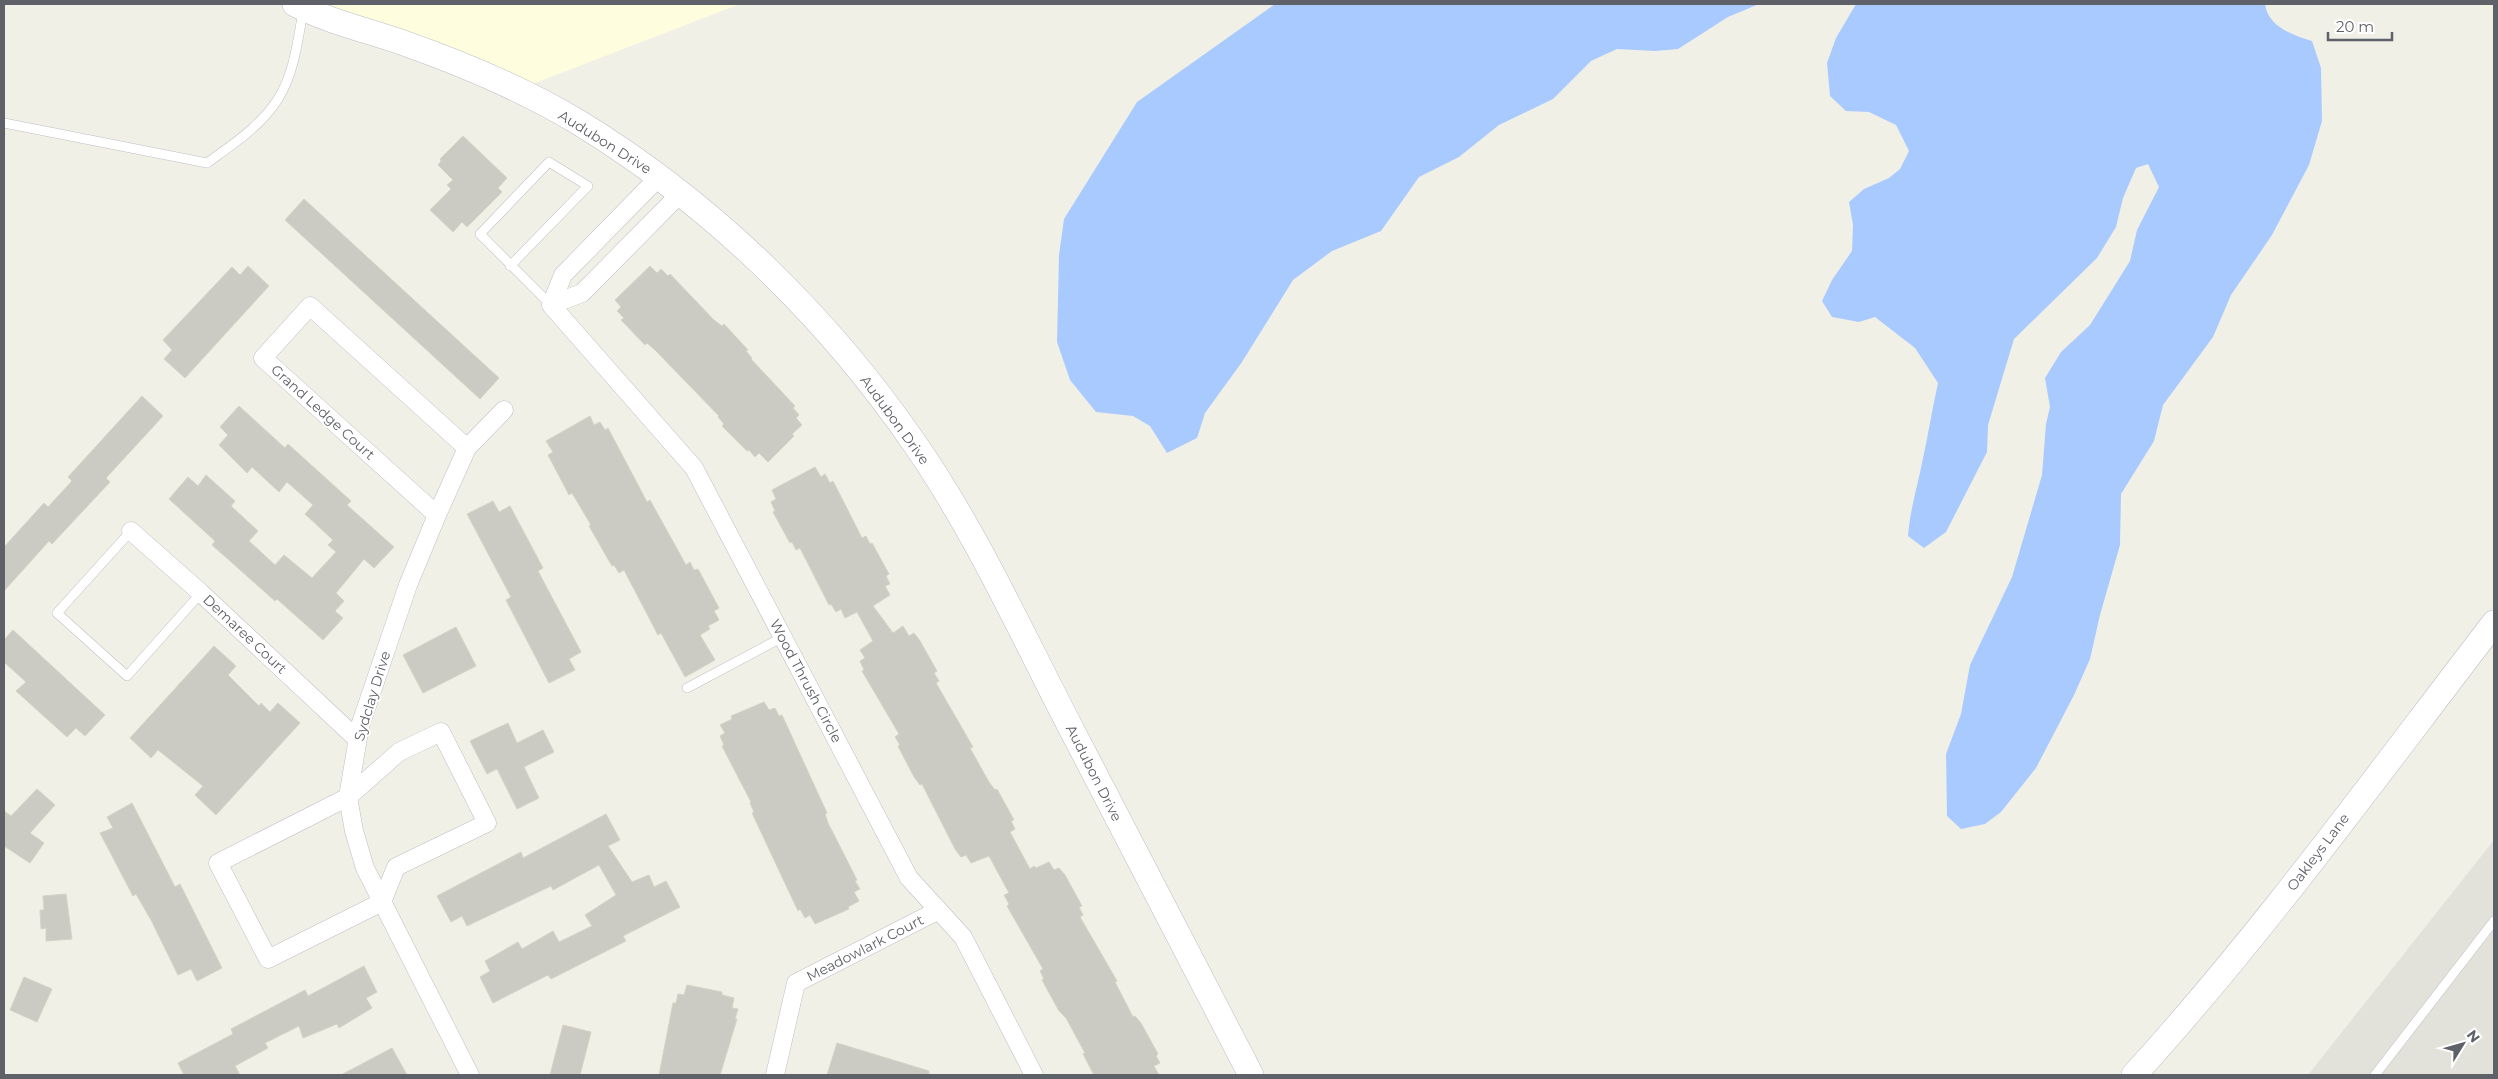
<svg xmlns="http://www.w3.org/2000/svg" width="2498" height="1079" viewBox="0 0 2498 1079" font-family="Montserrat,sans-serif">
	<style>
		.commercial { fill: #fefdde }
		.industrial { fill: #e2e2db }
		.water { fill: #a9caff }
		.building { fill: #cccbc3; stroke: #d6d3c5 }
		.lines { fill: none; stroke-linecap: round; stroke-linejoin: round }
		.lane-casing { stroke: #bebfc5; stroke-width: 10 }
		.street-casing { stroke: #bebfc5; stroke-width: 19 }
		.secondary-casing { stroke: #bcbec4; stroke-width: 26 }
		.lane { stroke: #fff; stroke-width: 9 }
		.street { stroke: #fff; stroke-width: 18 }
		.secondary { stroke: #fff; stroke-width: 25 }
		.labels { text-anchor: middle; dominant-baseline: central; stroke-width: 4; stroke-linejoin: round; paint-order: stroke }
		.street-label { font-size: 14px; fill: #5e6167; stroke: #fff }
	</style>
	<rect width="100%" height="100%" fill="#f1f0e7"/>
	<path class="commercial" d="M295 4H740L517 90Z"/>
	<path class="industrial" d="M2494 840V1075H2308Z"/>
	<path class="water" d="M1275 4H1759L1728 17 1678 49 1655 51 1617 49 1591 61 1553 99 1499 125 1459 157 1419 177 1381 231 1332 251 1293 280 1242 362 1205 413 1197 438 1167 453 1150 426 1133 416 1096 412 1070 380 1057 342 1059 255 1064 219 1137 102Z
		M1856 4H2265C2268 27 2293 35 2312 41L2321 68 2322 121 2309 165 2272 235 2231 295 2213 337 2163 405 2154 441 2121 494 2120 545 2100 615 2090 659 2074 695 2036 768 2001 812 1985 824 1961 829 1947 816 1946 754 1961 714 1970 665 2012 577 2042 475 2046 424 2050 407 2045 378 2061 352 2090 325 2130 261 2137 230 2159 187 2148 164 2136 168 2123 198 2116 227 2097 258 2014 339 1988 425 1987 452 1946 532 1924 548 1908 536C1910 510 1917 488 1922 463 1928 436 1932 410 1938 383L1915 348 1875 317 1859 322 1832 317 1822 301 1832 280 1852 251 1853 225 1849 202 1864 189 1889 178 1900 169 1909 151 1896 125 1869 112 1846 111 1830 96 1827 63 1836 38Z"/>
	<path class="building" d="M463 136 507 178 498 188 502 192 467 227 462 222 453 232 430 210 451 189 447 185 453 180 438 165 441 161 440 159Z
		M304 199 499 378 480 399 285 220Z
		M248 266 269 286 185 378 164 359 172 350 163 340 232 267 240 275Z
		M650 266 657 273 661 269 668 276 670 274 714 320 722 326 724 324 748 350 746 351 752 358 751 359 795 406 793 408 799 415 796 418 802 425 792 434 794 436 768 462 759 453 755 457 749 450 747 451 722 426 724 424 718 417 719 416 655 350 647 343 645 345 621 320 624 318 617 311 621 307 615 300Z
		M142 396 163 416 106 478 110 482 52 544 49 541 4 591V547L44 503 48 507 72 481 68 477Z
		M239 406 285 448 288 444 351 501 347 505 394 547 374 568 364 559 336 593 344 601 335 611 343 618 323 640 277 599 275 601 212 545 215 541 169 499 188 477 198 486 206 475 235 501 231 506 258 531 249 541 275 565 284 555 312 578 336 552 328 545 333 540 305 514 313 505 287 482 279 492 252 467 247 473 219 445 228 435 220 427Z
		M590 416 594 425 600 422 605 430 608 428 647 502 650 500 686 565 690 562 694 570 698 569 719 608 714 611 719 620 708 626 710 629 700 635 715 660 685 677 661 633 658 635 624 570 619 573 614 565 612 566 589 526 591 525 572 493 569 495 548 455 553 452 546 441Z
		M815 467 821 477 825 474 830 483 833 481 862 538 866 536 870 544 872 543 889 574 886 576 890 584 885 586 890 595 873 606 893 633 903 626 909 636 914 633 920 641 937 671 934 673 939 681 936 683 973 747 970 748 989 782 995 790 997 789 1014 820 1011 821 1015 829 1010 832 1030 869 1034 866 1036 868 1049 862 1054 870 1059 868 1065 875 1082 906 1079 907 1083 915 1080 917 1117 981 1115 982 1133 1017 1135 1016 1141 1023 1158 1054 1156 1056 1160 1063 1154 1066 1159 1075H1094L1083 1054 1085 1053 1066 1018 1059 1011 1042 980 1044 979 1040 971 1043 969 1007 906 1009 904 1004 895 1009 893 989 856 971 863 966 855 961 857 955 849 922 784 920 785 914 777 898 746 900 745 895 737 899 734 862 671 864 670 860 661 865 658 860 650 873 641 857 612 845 618 841 609 836 612 831 604 829 605 800 548 796 550 792 542 790 543 773 512 775 511 771 502 776 499 772 490Z
		M493 501 499 512 510 506 543 568 538 571 581 652 569 659 575 670 549 683 506 600 511 597 467 514Z
		M456 627 476 666 423 693 403 655Z
		M13 630 105 715 85 736 76 728 67 737 16 691 26 682 4 662V640Z
		M214 646 236 666 228 675 259 706 261 703 270 712 278 703 300 723 216 815 195 795 203 786 158 750 151 758 130 738Z
		M764 702 769 710 775 708 779 716 782 715 827 813 825 814 828 823 857 880 855 881 860 889 854 892 859 901 848 907 849 909 815 924 810 915 805 918 800 909 798 911 752 813 754 812 750 803 751 802 722 746 724 745 720 736 725 733 720 725 732 719 731 716Z
		M508 723 517 743 543 730 554 752 524 767 539 798 517 809 497 769 487 774 470 741Z
		M37 789 55 805 30 833 44 843 30 863 4 846V811L11 816Z
		M132 803 175 887 180 884 222 968 197 981 191 969 178 975 151 920 136 894 133 896 100 833 113 828 107 817Z
		M606 814 620 840 608 846 632 882 649 875 654 887 666 881 680 907 623 936 626 941 551 979 548 975 493 1003 480 977 490 971 485 961 518 942 522 949 553 931 559 942 592 926 585 915 616 895 599 865 553 890 551 886 467 926 462 916 451 922 437 896 521 852 523 858Z
		M66 894 72 939 46 941V928L41 929 40 910H44L43 896Z
		M364 966 377 992 366 998 372 1008 339 1028 337 1024 303 1038 299 1026 265 1043 268 1048 235 1066 240 1075H184L178 1063 233 1034 231 1029 305 990 308 996Z
		M24 977 52 989 37 1022 10 1010Z
		M687 985 722 992V995L734 998 732 1008 738 1009 735 1019H737L720 1075H659L673 1003H676L678 994 684 995Z
		M563 1025 591 1032 580 1075H550Z
		M837 1043 929 1071V1075H827Z
		M392 1048 407 1075H341Z"/>
	<g class="lines">
		<g class="lane-casing">
			<path id="lane" d="M4 123 207 163C233 144 261 126 278 99 294 74 298 40 303 11
				M510 266 588 186 549 162 480 234 551 305
				M131 531 57 613 127 676 201 593
				M687 688 783 637
				M2375 1075 2494 921"/>
		</g>
		<g class="street-casing">
			<path id="street" d="M551 305 694 468 909 878 963 937 1034 1075
				M551 305 582 293 679 195
				M551 305 563 275 659 177
				M437 515 263 358 310 306 467 448
				M131 531 201 593 357 739
				M441 732 487 823 396 867 382 902 268 959 218 863 348 797 399 752Z
				M470 1075 365 868 354 831 348 797 360 726 408 585 437 515 467 448 504 410
				M775 1075 796 983 937 911"/>
		</g>
		<g class="secondary-casing">
			<path id="secondary" d="M295 4C327 21 366 30 401 42 461 63 523 89 578 122 712 204 828 317 917 447 979 537 1024 639 1075 736 1133 849 1193 962 1251 1075
				M2134 1075C2264 932 2377 775 2494 623"/>
		</g>
		<use href="#lane" class="lane"/>
		<use href="#street" class="street"/>
		<use href="#secondary" class="secondary"/>
	</g>
	<g class="labels">
		<g class="street-label">
			<text transform="translate(605 142) rotate(32)">Audubon Drive</text>
			<text transform="translate(323 412) rotate(42)">Grand Ledge Court</text>
			<text transform="translate(895 420) rotate(54)">Audubon Drive</text>
			<text transform="translate(245 634) rotate(43)">Demaree Court</text>
			<text transform="translate(806 681) rotate(62)">Wood Thrush Circle</text>
			<text transform="translate(372 696) rotate(-73)">Sydclay Drive</text>
			<text transform="translate(1094 773) rotate(63)">Audubon Drive</text>
			<text transform="translate(2318 852) rotate(-53)">Oakleys Lane</text>
			<text transform="translate(865 948) rotate(-27)">Meadowlark Court</text>
		</g>
	</g>
	<rect width="2498" height="1079" fill="none" stroke="#5e6167" stroke-width="10"/>
	<g transform="translate(2463 1044) rotate(53)" stroke="#ffffff" stroke-width="4" paint-order="stroke">
	<path d="M0-4L9 19L0 12L-9 19Z" fill="#5e6167"/>
	<text y="-8" font-size="14" font-weight="bold" text-anchor="middle" fill="#5e6167">N</text>
	</g>
	<path d="M2328 32v8h64v-8" fill="none" stroke="#5e6167" stroke-width="2.5"/>
	<text x="2336" y="32" font-size="15" fill="#5e6167" stroke="#ffffff" stroke-width="4" paint-order="stroke">20 m</text>
</svg>
